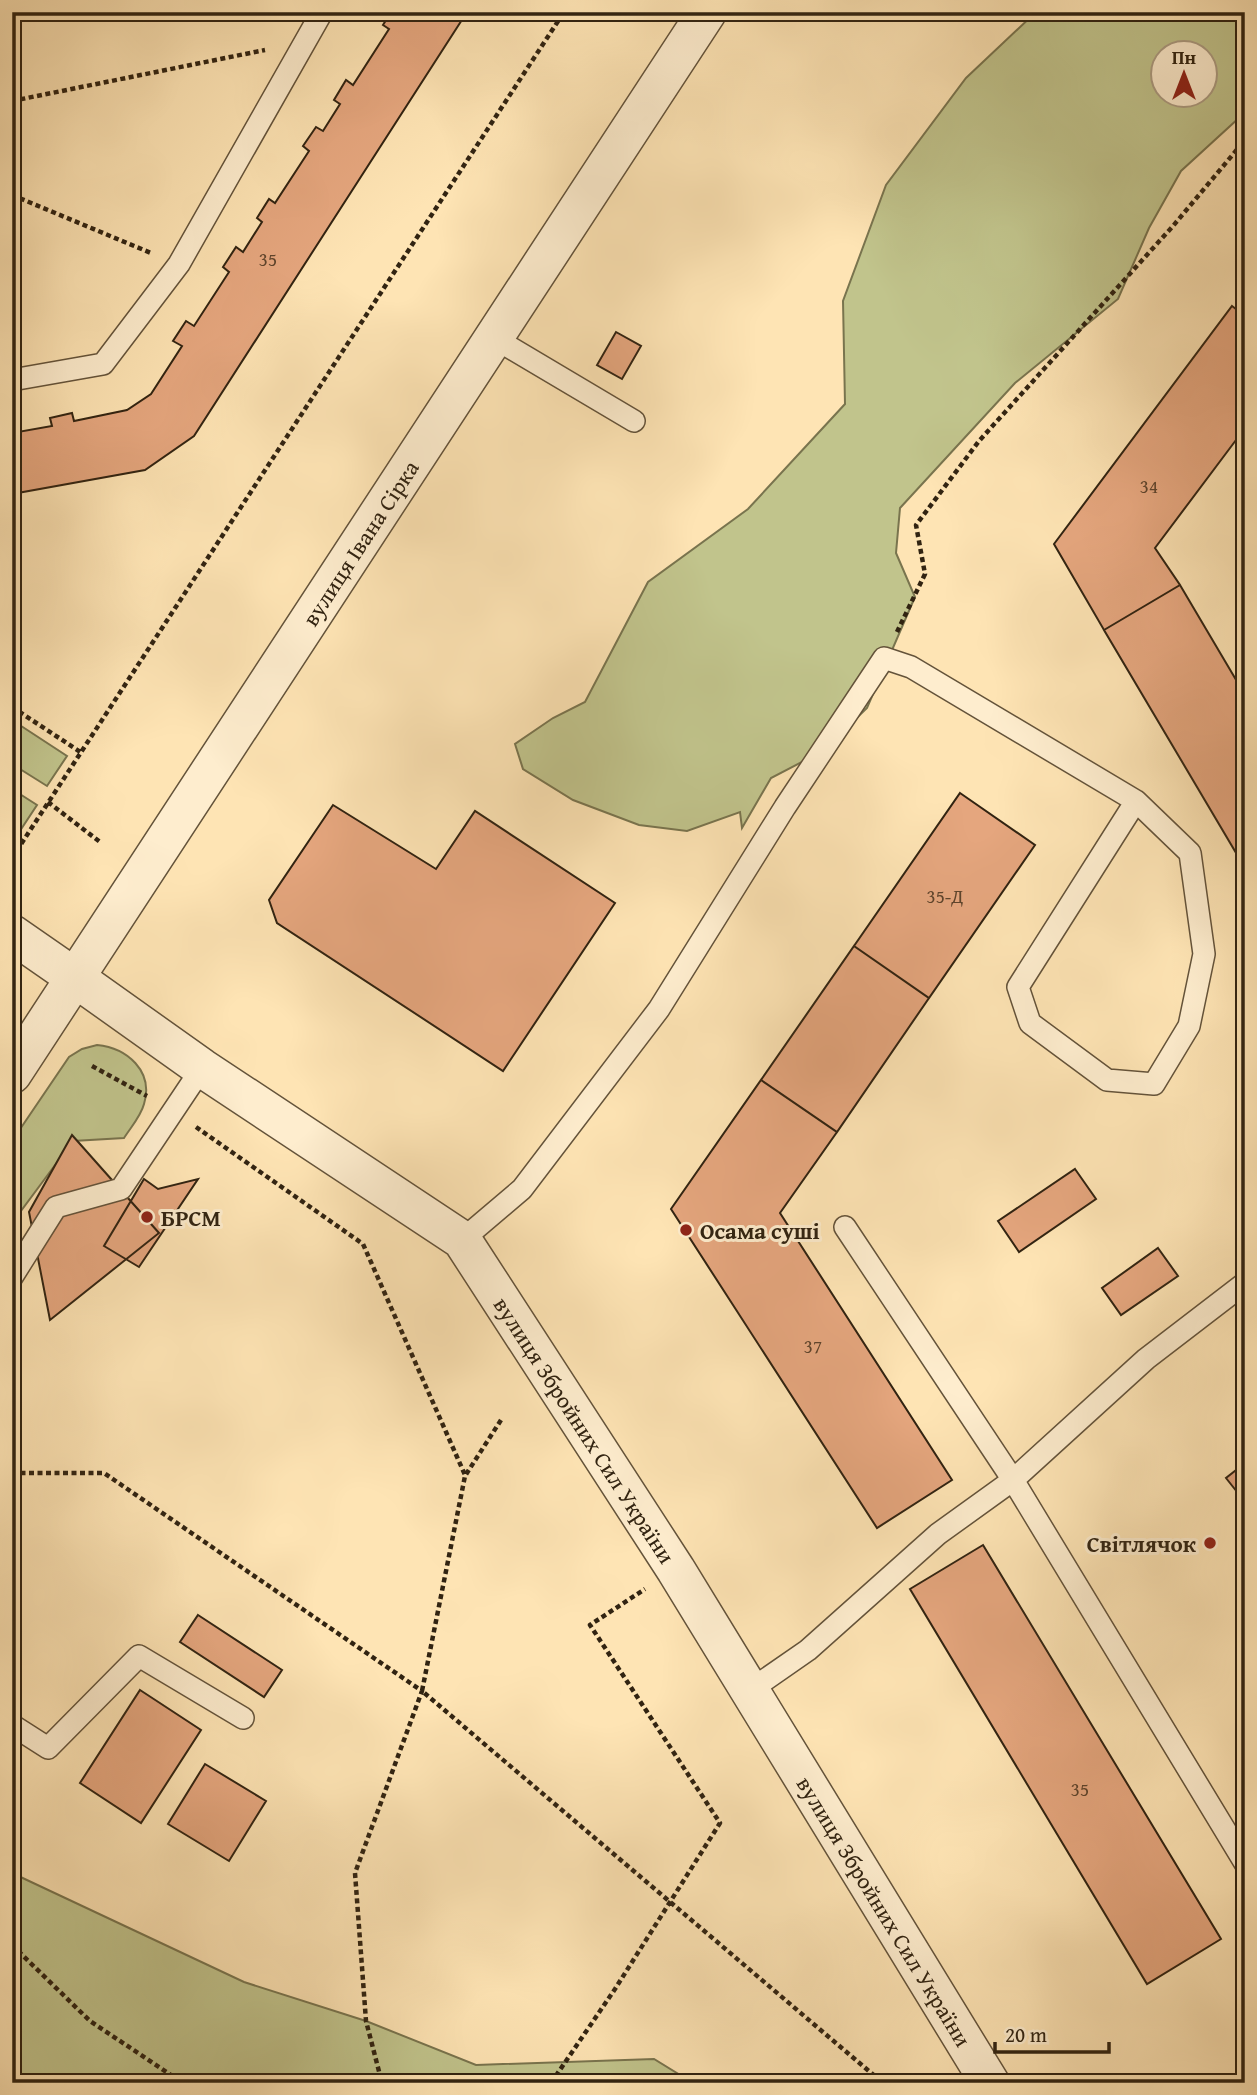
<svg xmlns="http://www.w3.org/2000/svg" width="1257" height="2095" viewBox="0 0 1257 2095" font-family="'Gentium Book Plus',serif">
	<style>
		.green { fill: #c1c48c; stroke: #79744e; stroke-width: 2; fill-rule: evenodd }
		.building { fill: #e5a67e; stroke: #312311; stroke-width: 2 }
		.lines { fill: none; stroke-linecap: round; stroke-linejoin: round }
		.service-casing { stroke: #64533a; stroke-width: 24 }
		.minor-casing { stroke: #64533a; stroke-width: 41 }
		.tertiary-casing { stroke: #64533a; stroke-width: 41 }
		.path { stroke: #312311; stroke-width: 4.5; stroke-dasharray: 5 3.5; stroke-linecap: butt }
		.service { stroke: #feedce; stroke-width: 21 }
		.minor { stroke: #feedce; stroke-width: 38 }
		.tertiary { stroke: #feedce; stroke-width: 38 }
		.poi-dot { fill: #8f2418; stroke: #feedce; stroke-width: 2.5 }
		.labels { text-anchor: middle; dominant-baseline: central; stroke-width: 6; stroke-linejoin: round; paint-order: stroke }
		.number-label { font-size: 19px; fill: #5e442c }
		.street-label { font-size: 23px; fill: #312311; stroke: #feedce }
		.poi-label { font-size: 23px; font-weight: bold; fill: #312311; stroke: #feedce; text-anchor: start }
	</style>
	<rect width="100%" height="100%" fill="#fee4b4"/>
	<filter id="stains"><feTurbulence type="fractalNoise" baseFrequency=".00286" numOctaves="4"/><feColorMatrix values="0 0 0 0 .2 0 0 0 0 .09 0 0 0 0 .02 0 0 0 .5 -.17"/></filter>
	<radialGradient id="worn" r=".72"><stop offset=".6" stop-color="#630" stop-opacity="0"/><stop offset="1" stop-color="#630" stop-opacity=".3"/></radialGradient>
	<path class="green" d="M1036 12H1245V116L1240 117 1181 171 1149 228 1118 299 1015 383 900 508 896 553 915 597 867 708 823 751 771 778 742 828 740 812 687 831 639 825 573 800 523 769 515 744 553 718 585 702 648 582 748 509 845 404 843 301 886 185 966 78ZM1162 52H1204V94H1162Z
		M12 720 67 756 47 786 12 764Z
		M12 789 37 805 12 843Z
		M97 1045C127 1048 154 1071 144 1104 141 1116 131 1127 124 1138L73 1141 12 1223V1141L69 1057 82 1049Z
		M12 1873 244 1982 366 2021 476 2065 654 2059 693 2083H12Z"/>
	<path class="building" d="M391 12H467L194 436 145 470 12 494V433L52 426 50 418 72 413 74 421 127 410 151 394 182 346 173 341 186 321 194 326 229 272 223 267 236 247 243 252 262 222 257 218 269 199 275 203 309 151 303 146 316 127 323 131 340 104 334 100 346 80 353 85 389 29 383 25Z
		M1232 306 1245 316V428L1155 548 1180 585 1104 630 1054 544Z
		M616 332 641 346 622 379 597 365Z
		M1180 585 1245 695V868L1104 630Z
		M960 793 1035 845 929 998 854 946Z
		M333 805 436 869 475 811 615 903 503 1071 277 923 269 900Z
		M854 946 929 998 837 1132 761 1080Z
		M761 1080 837 1132 780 1213 952 1480 877 1528 671 1209Z
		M72 1135 159 1233 50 1320 29 1212Z
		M1075 1169 1096 1199 1019 1252 998 1221Z
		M144 1179 158 1189 198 1179 139 1267 104 1246Z
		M1158 1248 1178 1276 1121 1315 1102 1288Z
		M1245 1463V1502L1226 1478Z
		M983 1545 1221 1939 1147 1984 910 1589Z
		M198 1615 282 1670 264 1697 180 1642Z
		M140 1690 201 1730 141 1823 80 1783Z
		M205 1764 266 1801 229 1861 168 1824Z"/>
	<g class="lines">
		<g class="service-casing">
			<path id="service" d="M494 338 634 421
				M12 380 103 364 179 264 322 12
				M845 1227 1013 1480 1245 1863
				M462 1240 522 1189 659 1009 785 807 884 658 911 667 1136 801 1190 853 1204 954 1189 1026 1154 1084 1107 1080 1030 1023 1018 987 1136 801
				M12 1277 56 1207 121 1189 202 1068
				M749 1691 808 1650 938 1534 1013 1480 1146 1359 1245 1283
				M12 1725 48 1748 139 1656 243 1718"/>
		</g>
		<g class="minor-casing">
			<g id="minor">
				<path id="s1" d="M74 977 202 1068 462 1240 676 1570 990 2083"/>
			</g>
		</g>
		<g class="tertiary-casing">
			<g id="tertiary">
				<path d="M12 934 74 977"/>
				<path id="s2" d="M12 1074 707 12"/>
			</g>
		</g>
		<path class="path" d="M12 34 27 12
			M12 101 265 50
			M12 195 151 253
			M897 632 925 574 916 525 979 441 1173 226 1245 140
			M12 707 82 753
			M48 802 100 842
			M12 858 564 12
			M92 1066 147 1096
			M196 1127 363 1244 465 1475
			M501 1420 465 1476 422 1691 883 2083
			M12 1473H104L422 1691 355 1873 366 2021 382 2083
			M12 1945 90 2021 183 2083
			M551 2083 615 1989 720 1823 590 1625 645 1589"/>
		<use href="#service" class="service"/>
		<use href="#minor" class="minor"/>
		<use href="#tertiary" class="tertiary"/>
	</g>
	<g class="poi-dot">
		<circle cx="147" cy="1217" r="7"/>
		<circle cx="686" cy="1230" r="7"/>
		<circle cx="1210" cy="1543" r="7"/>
	</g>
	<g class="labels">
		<g class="number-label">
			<text x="268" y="259">35</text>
			<text x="1149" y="486">34</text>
			<text x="945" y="896">35-Д</text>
			<text x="813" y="1346">37</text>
			<text x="1080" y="1789">35</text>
		</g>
		<g class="street-label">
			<text stroke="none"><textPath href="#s2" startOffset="635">вулиця Івана Сірка</textPath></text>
			<text stroke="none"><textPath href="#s1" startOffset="695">вулиця Збройних Сил України</textPath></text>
			<text stroke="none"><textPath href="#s1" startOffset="1262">вулиця Збройних Сил України</textPath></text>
		</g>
		<g class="poi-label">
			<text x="161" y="1217">БРСМ</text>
			<text x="700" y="1230">Осама суші</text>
			<text x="1196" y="1543" text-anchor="end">Світлячок</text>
		</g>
	</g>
	<rect width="1257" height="2095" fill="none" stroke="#fee4b4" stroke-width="42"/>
	<rect x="14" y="14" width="1229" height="2067" fill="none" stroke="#312311" stroke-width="3.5"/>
	<rect x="21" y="21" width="1215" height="2053" fill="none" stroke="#312311" stroke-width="2"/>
	<g transform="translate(1184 74)"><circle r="33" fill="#feedce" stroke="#ac9c82" stroke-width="2"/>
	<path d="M0-5L12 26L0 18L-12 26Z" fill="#8f2418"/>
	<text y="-10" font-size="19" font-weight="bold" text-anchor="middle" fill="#312311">Пн</text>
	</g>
	<path d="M995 2042v10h114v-10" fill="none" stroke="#312311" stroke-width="3.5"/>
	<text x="1005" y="2042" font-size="21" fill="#312311" stroke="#feedce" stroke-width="5" paint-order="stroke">20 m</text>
	<rect width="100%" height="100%" filter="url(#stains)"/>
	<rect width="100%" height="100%" fill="url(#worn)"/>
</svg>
